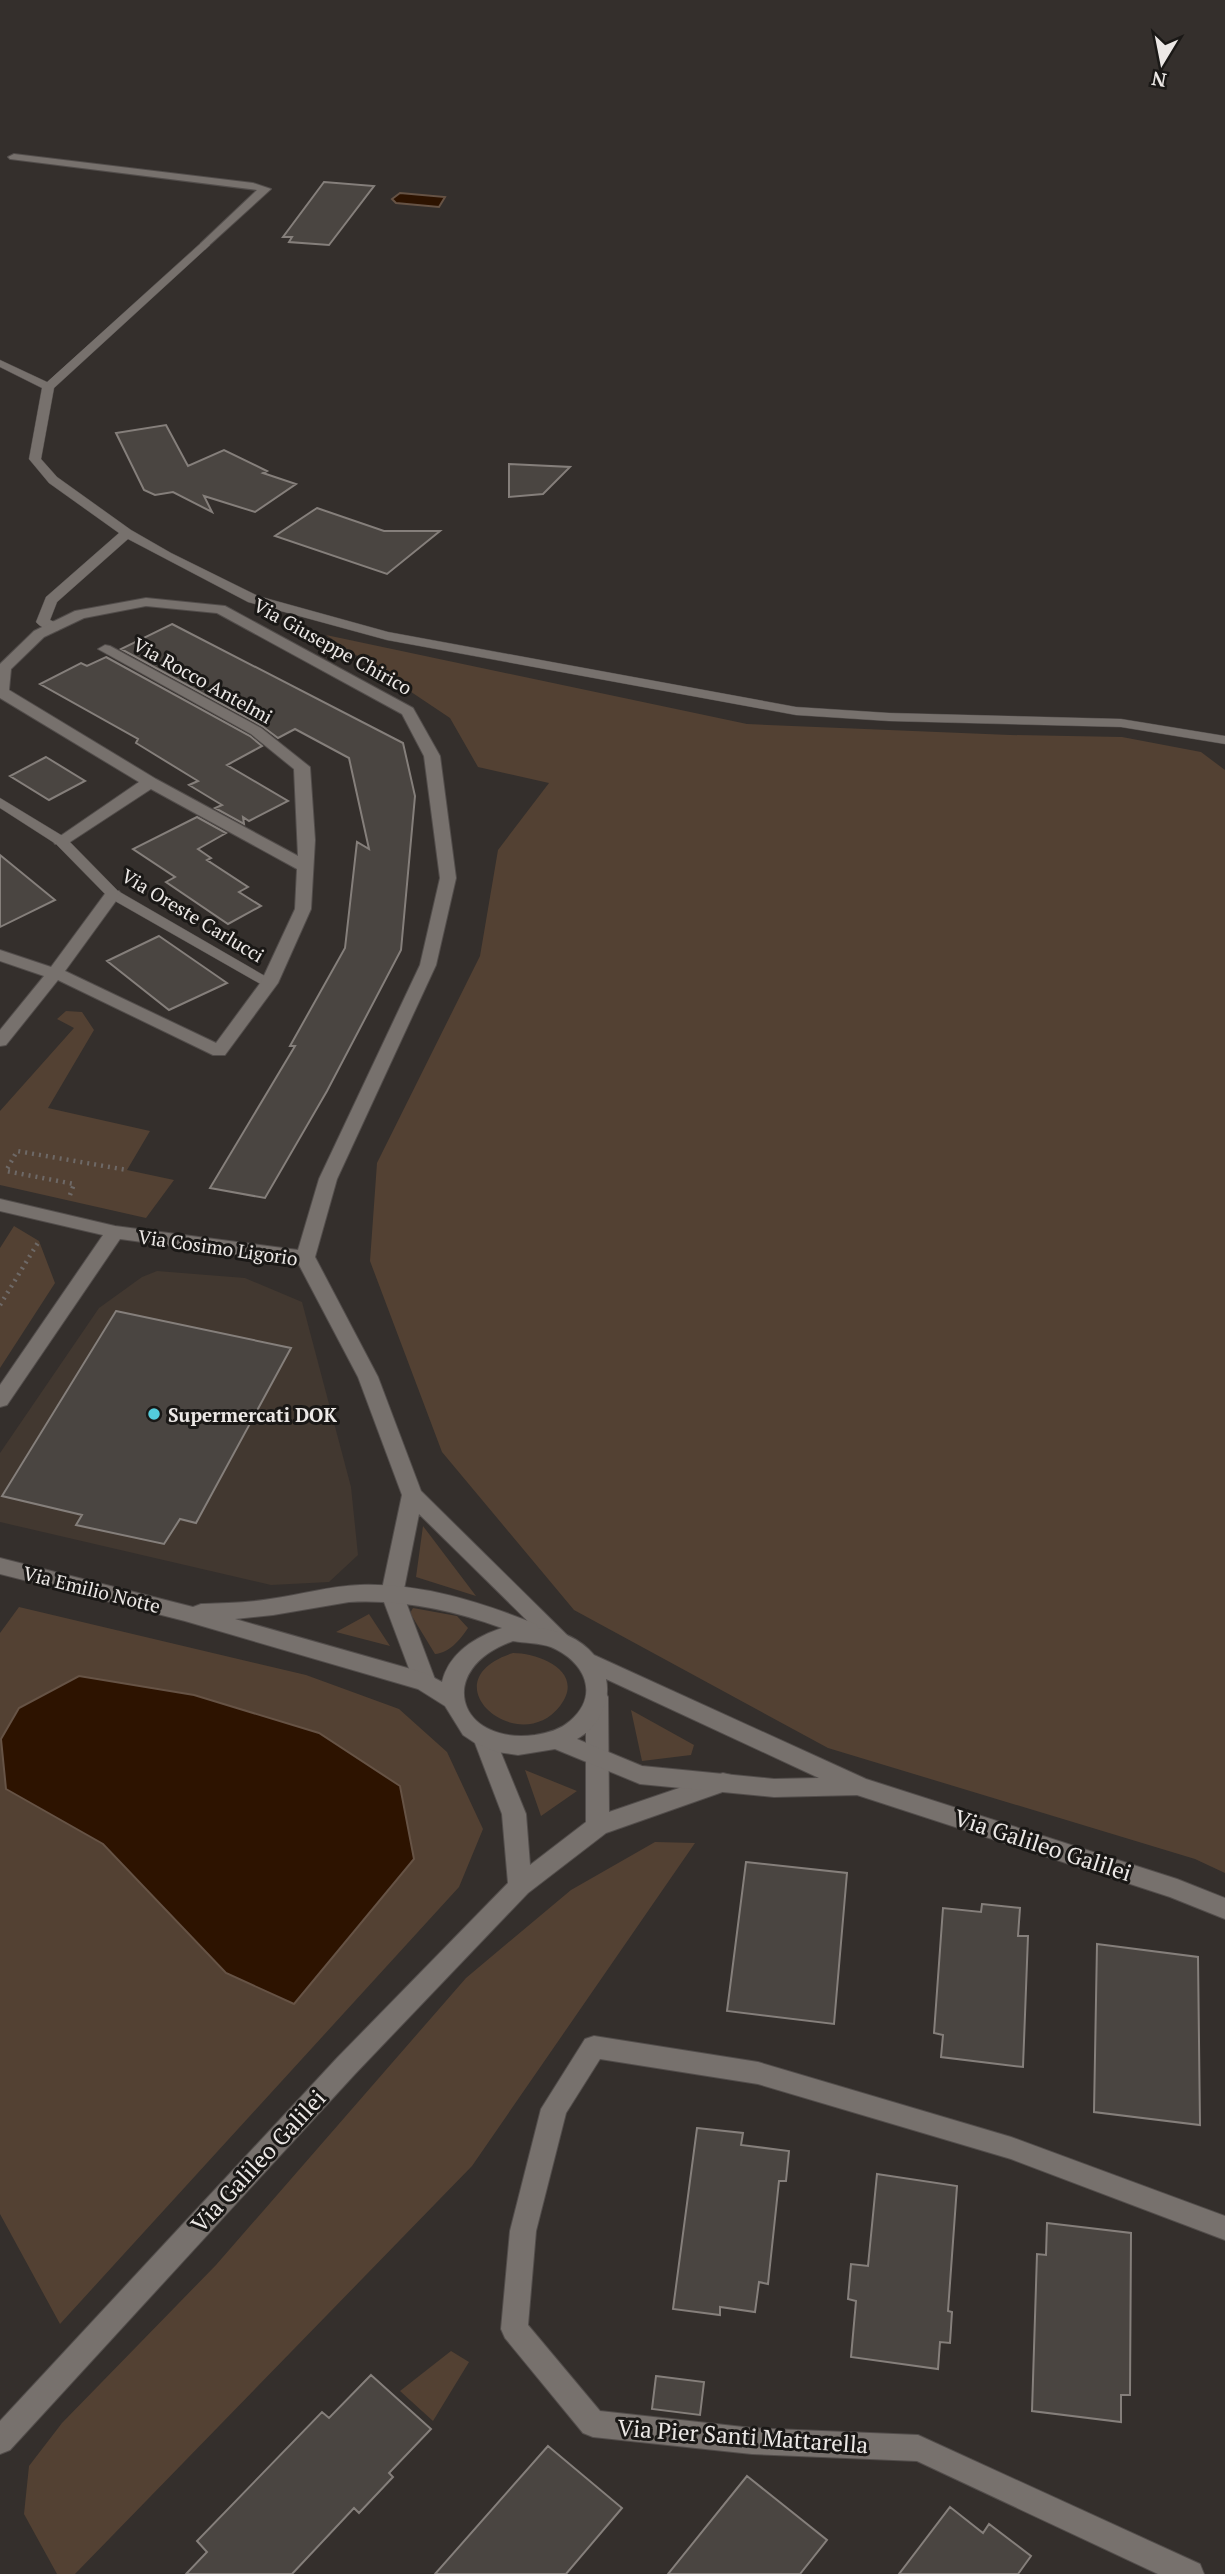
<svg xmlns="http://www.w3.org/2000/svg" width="1225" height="2574" viewBox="0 0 1225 2574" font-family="'PT Serif',serif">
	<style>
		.built { fill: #423830 }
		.green { fill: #534133 }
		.water { fill: #2d1300; stroke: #665345; stroke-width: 2 }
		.building { fill: #4a4541; stroke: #857f7b; stroke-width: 2 }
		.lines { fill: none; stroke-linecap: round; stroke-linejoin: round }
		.service-casing { stroke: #524d4b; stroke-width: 1 }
		.minor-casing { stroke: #524d4b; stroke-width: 2 }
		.tertiary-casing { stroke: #524d4b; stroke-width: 2 }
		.path { stroke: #6e6967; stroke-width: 4.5; stroke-dasharray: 2 5; stroke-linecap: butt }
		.service { fill: #77716d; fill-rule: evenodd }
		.minor { fill: #77716d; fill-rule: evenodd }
		.tertiary { fill: #77716d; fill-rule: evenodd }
		.poi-dot { fill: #53cbdb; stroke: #1a1816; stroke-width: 2.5 }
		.labels { text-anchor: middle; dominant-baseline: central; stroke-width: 6; stroke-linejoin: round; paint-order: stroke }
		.street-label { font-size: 19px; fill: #ece8e6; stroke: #1a1816 }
		.poi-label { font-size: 19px; font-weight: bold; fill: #ece8e6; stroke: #1a1816; text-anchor: start }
		.near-street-label { font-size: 23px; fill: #ece8e6; stroke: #1a1816 }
	</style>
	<rect width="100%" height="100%" fill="#342f2c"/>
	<path class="built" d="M157 1271 245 1278 302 1302 351 1487 358 1555 329 1582 271 1585 0 1522V1453L99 1308 142 1277Z"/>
	<path class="green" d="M326 635 747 724 1010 735 1122 737 1201 752 1225 770V1873L1195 1859 828 1748 574 1610 442 1452 370 1261 377 1163 480 956 498 850 549 783 478 767 450 718Z
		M66 1011 82 1012 94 1030 48 1108 150 1131 127 1170 174 1180 146 1218 0 1185V1111L74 1028 57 1019Z
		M14 1226 39 1241 55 1283 0 1368V1248Z
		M423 1526 476 1596 416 1577Z
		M19 1607 306 1675 399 1709 447 1752 483 1829 459 1887 60 2324 0 2214V1633Z
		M413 1608 457 1616 468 1628C460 1640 449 1653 435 1654L410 1613Z
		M369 1614 390 1646 336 1632Z
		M513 1653C540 1653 586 1672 560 1706 518 1760 426 1681 513 1653Z
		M631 1710 694 1745 691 1755 642 1761Z
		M525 1770 577 1791 541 1816Z
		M655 1842 695 1843 472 2166 75 2574H57L24 2514 29 2466 62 2423 216 2265 466 1978 571 1890Z
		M451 2351 469 2362 433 2421 400 2391Z"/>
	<path class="water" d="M400 193 445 197 439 207 396 203 392 199Z
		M79 1676 194 1695 319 1733 400 1786 414 1859 294 2004 226 1973 103 1844 6 1789 1 1739 19 1708Z"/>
	<path class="building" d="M324 182 374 186 329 245 289 242 292 237H283Z
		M166 425 188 466 224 450 267 471 263 473 296 484 255 512 204 496 212 512 173 492 155 495 144 490 116 433Z
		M509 464 570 467 543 494 509 497Z
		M317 508 384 531H440L387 574 275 536Z
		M172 624 403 743 415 796 401 950 327 1091 265 1198 210 1188 295 1046H290L345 948 357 842 369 849 349 758 295 729 278 738 262 726 121 649Z
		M106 657 250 736 262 746 227 765 288 801 249 821 243 817 244 824 215 808 222 805 189 785 198 781 136 743 138 739 40 684 81 663 87 666Z
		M46 757 85 781 49 800 10 776Z
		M197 817 226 833 198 849 211 858 207 860 248 887 239 892 261 906 228 924 166 882 175 877 133 849Z
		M0 855 55 900 0 927Z
		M159 936 227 983 169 1010 107 961Z
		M116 1311 291 1348 196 1523 180 1519 164 1544 76 1525 82 1515 2 1496Z
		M746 1862 847 1873 834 2024 727 2011Z
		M982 1904 1020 1908 1018 1936H1028L1023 2067 941 2057 943 2035 934 2033 943 1908 981 1912Z
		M1097 1944 1198 1957 1200 2125 1094 2112Z
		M697 2128 743 2133 741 2145 789 2151 786 2181H779L768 2284 759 2282 755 2312 720 2307V2315L673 2309Z
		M877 2174 957 2186 948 2311 952 2312 950 2343 940 2342 938 2369 851 2357 856 2301 848 2299 851 2264 868 2266Z
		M1047 2223 1131 2233 1130 2395H1121V2422L1032 2411 1037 2254 1046 2255Z
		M371 2375 431 2429 389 2473 393 2477 359 2513 354 2508 292 2574H186L207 2552 197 2541 322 2412 329 2418Z
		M656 2376 704 2382 700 2415 652 2409Z
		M548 2446 622 2508 566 2574H435Z
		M747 2476 827 2540 800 2574H668Z
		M950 2507 983 2533 989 2524 1031 2556 1018 2574H899Z"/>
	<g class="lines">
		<g class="service-casing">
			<path id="service" d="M201 243 210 245 54 388 41 459 57 477 131 530 171 553 258 596 388 632 796 707 889 713 1121 719 1225 736V744L1121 727 889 721 796 715 387 640 248 602 128 539 57 602 50 620 59 624V630C51 632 41 628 36 622L46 597 119 533 49 483 29 459 42 388 0 367V360L47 382Z
				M0 798 66 838 118 891 277 983 269 988 264 986 108 897 56 844 0 808Z"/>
		</g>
		<g class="minor-casing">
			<path id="minor" d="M14 154 253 183 271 189 205 249 201 247V243L257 190 10 159 8 157Z
				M146 598 225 606 413 708 440 756 456 878 436 965 337 1179 315 1257 378 1377 421 1491 569 1637 566 1643 558 1645 550 1643 419 1514 403 1594 436 1682 433 1688 425 1691 417 1688 414 1682 381 1594 402 1495 358 1377 298 1263 120 1239 7 1405 0 1407V1385L103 1235 0 1211V1199L115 1226 298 1250 319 1179 420 965 440 878 424 756 402 714 217 613 146 606 84 618 44 637 11 669 9 690 156 779 298 856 294 769 251 734 98 649 105 645 110 646 261 728 310 767 315 840 311 909 278 983 225 1055H213L58 980 6 1045 0 1046V1030L44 976 0 961V950L51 967 107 891H119L121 894 65 971 216 1043 261 982 295 909 297 869 151 789 67 844H55L53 841 139 782 0 698V664L34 631 75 611Z
				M597 1688 605 1691 608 1697 609 1812 723 1773 731 1775 734 1782 731 1789 606 1833 528 1893 355 2074 10 2450 0 2454V2421L337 2058 508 1883 502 1814 473 1738 476 1732 484 1729 492 1732 495 1738 526 1814 530 1865 586 1822V1697L589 1691Z
				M594 2036 758 2062 1011 2137 1225 2216V2240L1011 2159 758 2084 600 2059 566 2113 536 2231 528 2325 600 2411 752 2428 918 2435 1200 2564 1204 2574H1158L917 2461 752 2454 593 2437 583 2433 505 2338 501 2329 510 2231 541 2109 585 2039Z"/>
		</g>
		<g class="tertiary-casing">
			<path id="tertiary" d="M0 1558 193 1607 201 1604C224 1603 247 1603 270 1599 300 1595 329 1586 360 1585 421 1583 480 1602 536 1624L538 1628C559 1630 580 1638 594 1655L866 1779 1177 1879 1225 1898V1919L1170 1897 857 1795 774 1797 640 1784 555 1749 518 1755 497 1752 475 1743 463 1735 445 1706 418 1689 185 1621 0 1574ZM349 1602C402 1599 452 1610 502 1628 475 1637 449 1653 442 1682L425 1673 235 1619 273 1615ZM513 1641C525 1643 540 1643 551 1647 584 1661 601 1694 570 1721 560 1730 547 1733 535 1735 457 1745 434 1669 513 1641ZM606 1679 819 1778 774 1779 642 1766 577 1739C598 1728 611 1702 606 1679Z"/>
		</g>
		<path class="path" d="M70 1195 74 1184 6 1171 17 1151 127 1170
			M0 1305 39 1241"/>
		<use href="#service" class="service"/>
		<use href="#minor" class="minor"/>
		<use href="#tertiary" class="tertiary"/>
	</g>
	<circle class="poi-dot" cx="154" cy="1414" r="7"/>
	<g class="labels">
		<g class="street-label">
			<text transform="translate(333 646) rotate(29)">Via Giuseppe Chirico</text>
			<text transform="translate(203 680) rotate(29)">Via Rocco Antelmi</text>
			<text transform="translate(193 915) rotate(31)">Via Oreste Carlucci</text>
			<text transform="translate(218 1247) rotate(8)">Via Cosimo Ligorio</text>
			<text transform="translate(92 1589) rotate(14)">Via Emilio Notte</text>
		</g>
		<g class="poi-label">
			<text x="168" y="1414">Supermercati DOK</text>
		</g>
		<g class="near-street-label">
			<text transform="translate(1043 1845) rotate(18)">Via Galileo Galilei</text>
			<text transform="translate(258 2161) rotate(-47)">Via Galileo Galilei</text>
			<text transform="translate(743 2436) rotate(4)">Via Pier Santi Mattarella</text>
		</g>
	</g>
	<g transform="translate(1162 63) rotate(190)" stroke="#1a1816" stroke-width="5" paint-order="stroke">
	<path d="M0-5L12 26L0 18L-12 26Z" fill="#ece8e6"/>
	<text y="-10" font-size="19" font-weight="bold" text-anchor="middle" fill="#ece8e6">N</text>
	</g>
</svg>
